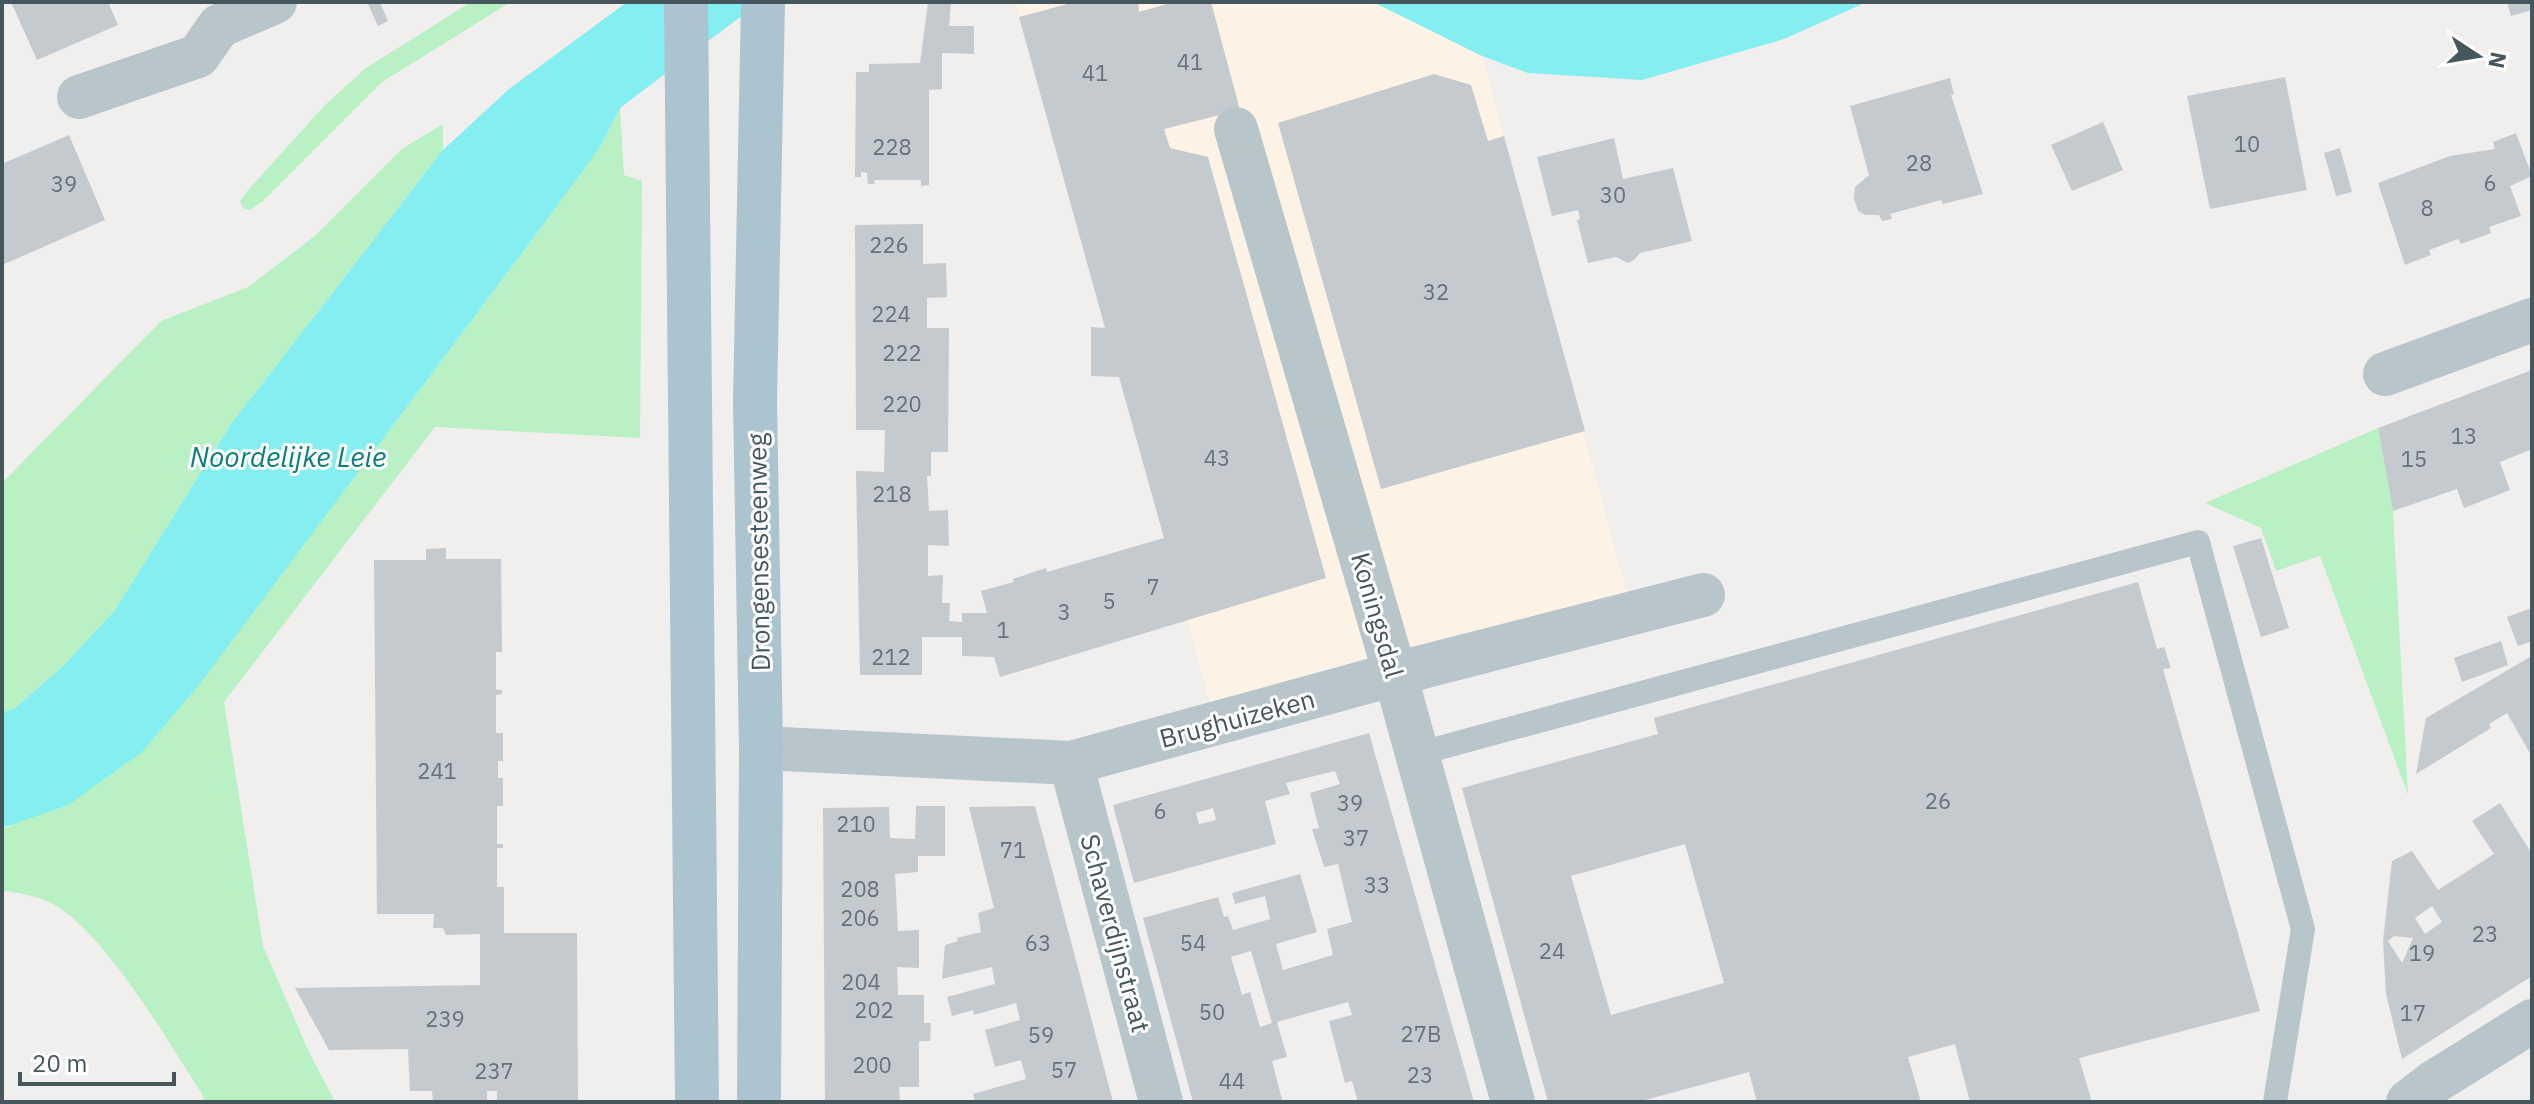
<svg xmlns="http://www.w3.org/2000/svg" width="2534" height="1104" viewBox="0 0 2534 1104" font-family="'IBM Plex Sans',sans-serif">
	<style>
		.commercial { fill: #fdf2e6 }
		.green { fill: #b9f1c5 }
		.water { fill: #84eef1 }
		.building { fill: #c5cace; fill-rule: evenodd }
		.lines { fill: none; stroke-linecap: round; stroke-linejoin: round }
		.service { stroke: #b8c6cc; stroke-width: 24 }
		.minor { stroke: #b8c6cc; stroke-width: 44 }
		.primary { stroke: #acc4cf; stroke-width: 44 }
		.labels { text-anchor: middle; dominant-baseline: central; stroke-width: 6; stroke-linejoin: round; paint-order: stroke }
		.number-label { font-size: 22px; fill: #657379 }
		.street-label { font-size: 26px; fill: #45565d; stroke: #fff }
		.water-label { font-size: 28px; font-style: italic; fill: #087e81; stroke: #fff }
	</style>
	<rect width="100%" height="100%" fill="#f1eeee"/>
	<path class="commercial" d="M1015 2H1373L1482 56 1627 594 1211 706Z"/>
	<path class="green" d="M471 2H511L382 82 263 201 250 210 244 209 240 201 248 190 325 105 366 68Z
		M620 108 624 175 642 181 640 438 435 427 224 702 263 946 309 1052 335 1102H204L202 1094C170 1045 98 919 44 900 32 895 15 892 2 891V828L9 827 600 147Z
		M443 124V150L231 424 115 610 63 666 14 709 2 712V483L161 321 248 287 316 235 403 148Z
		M2378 428 2393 511 2408 795 2320 556 2276 571 2261 528 2205 503Z"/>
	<path class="water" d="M627 2H760L620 108 600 147 557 206 198 686 142 752 68 805 2 828V712L14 709 63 666 115 610 231 424 443 150 509 89Z
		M1373 2H1867L1784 39 1642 80 1528 73 1482 56Z"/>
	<path class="building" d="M11 2H108L118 25 37 60Z
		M367 2H380L388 21 378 26Z
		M1075 2H1138L1139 12 1174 2H1211L1240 110 1164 129 1170 148 1208 157 1326 578 1000 677 994 657 962 656V637H922V675H860L856 471 884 472 885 430H856L855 225 923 224V264L946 263 947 297 927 298V328H949L948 452H931V476H927L929 511 948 510 949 546 928 545V576L943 575 942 603H950L949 621 962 622V613H987L981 591 1014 582 1013 579 1046 568 1047 572 1164 538 1119 377 1091 376V327L1105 328 1019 17Z
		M2507 2H2532V10L2511 16Z
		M928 3H951L949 26H974V54L942 53V89L929 90V185L921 186V180H874L875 184H868L867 173 861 172V177H855L856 72H869V64L920 63Z
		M1434 74 1471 85 1488 141 1504 136 1585 431 1381 489 1278 123Z
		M2285 77 2307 190 2210 209 2187 96Z
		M1950 78 1954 94 1951 95 1983 194 1943 204 1941 200 1890 214 1892 219 1882 221 1879 215H1865L1858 211 1854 199 1855 187 1869 175 1850 106Z
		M2103 122 2123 170 2072 191 2051 145Z
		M2516 133 2532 176 2510 186 2521 216 2489 227 2491 233 2461 244 2458 239 2429 250 2431 255 2405 265 2378 183 2450 156 2495 149 2493 142Z
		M69 135 105 220 2 265V164Z
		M1614 138 1623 179 1673 168 1692 241 1640 253 1634 260 1628 263 1616 257 1588 263 1577 220 1580 219 1578 210 1552 216 1537 157Z
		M2340 148 2352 192 2336 196 2324 153Z
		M2532 370V449L2500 462 2510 490 2464 508 2457 489 2393 511 2378 428Z
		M2261 538 2289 628 2261 637 2233 546Z
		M446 548V559H501L502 652H496V690H502V694L496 695V733H503V761H498V778H503V806H497V844H503V848H497V887H504V933H577L578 1102H497V1091H487V1102H433L432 1091H410L408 1049 329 1050 295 988 480 985V934L446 935 443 928H433L434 914H377L374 560H426V549Z
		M2138 582 2157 649 2164 647 2171 668 2163 669 2260 1011 2079 1058 2092 1102H1970L1955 1044 1908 1057 1921 1102H1757L1749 1072 1638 1102H1548L1462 788 1658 734 1654 718ZM1685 844 1724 983 1611 1015 1571 876Z
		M2532 608V641L2518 646 2507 617Z
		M2501 641 2508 665 2462 682 2454 658Z
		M2530 657 2532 757 2507 713 2489 724 2491 728 2416 774 2426 718Z
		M1369 733 1474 1102H1358L1352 1081 1345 1083 1329 1021 1352 1015 1348 1002 1277 1022 1287 1057 1272 1061 1282 1100 1279 1102H1193L1143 918 1218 897 1224 917 1228 916 1233 930 1270 919 1265 896 1235 904 1232 893 1300 874 1317 932 1276 944 1283 970 1333 955 1327 929 1352 922 1338 864 1324 867 1312 829 1319 828 1310 793 1340 784 1335 771 1286 783 1290 794 1265 801 1276 844 1134 883 1113 805ZM1213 808 1216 820 1199 824 1196 813ZM1251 951 1272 1023 1260 1027 1250 992 1242 995 1231 957Z
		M2500 803 2532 854V976L2402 1059 2386 994 2383 941 2392 861 2412 851 2438 890 2494 854 2472 821ZM2432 906 2442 922 2425 934 2415 918ZM2394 936 2413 938 2402 963 2388 941Z
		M916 806H945V856H918V872L895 874 898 931 919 930V968L897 967 898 995H924V1023H931L930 1041H919V1087H899L900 1102H825L823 808 889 807 890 838 915 839Z
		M1035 806 1077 964 1113 1102H975L973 1094 1026 1079 1021 1060 995 1067 985 1030 1020 1020 1016 1003 974 1015 973 1010 952 1016 947 997 995 984 992 967 942 979 945 945 958 941 957 938 981 932 978 913 994 908 969 807Z"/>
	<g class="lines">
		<path class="service" d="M1417 754 2198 542 2303 929 2275 1102"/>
		<path class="minor" d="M79 97 198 56 219 26 275 2
			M1236 129 1395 674 1513 1102
			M2385 374 2532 320
			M761 748 1071 763 1395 674 1703 595
			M1071 763 1161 1102
			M2408 1102 2434 1082 2532 1021"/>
		<path class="primary" d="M686 2 697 1102
			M759 1102 761 748 755 401 763 2"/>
	</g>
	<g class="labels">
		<g class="number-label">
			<text x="1190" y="61">41</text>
			<text x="1095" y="72">41</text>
			<text x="2247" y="143">10</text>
			<text x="892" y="146">228</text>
			<text x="1919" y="162">28</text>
			<text x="2490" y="182">6</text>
			<text x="64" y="183">39</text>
			<text x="1613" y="194">30</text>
			<text x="2427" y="207">8</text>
			<text x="889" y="244">226</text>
			<text x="1436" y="291">32</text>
			<text x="891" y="313">224</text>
			<text x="902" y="352">222</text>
			<text x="902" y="403">220</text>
			<text x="2464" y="435">13</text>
			<text x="1217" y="457">43</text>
			<text x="2414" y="458">15</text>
			<text x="892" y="493">218</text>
			<text x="1153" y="586">7</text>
			<text x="1109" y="600">5</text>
			<text x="1064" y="611">3</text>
			<text x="1003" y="629">1</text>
			<text x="891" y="656">212</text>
			<text x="437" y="770">241</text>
			<text x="1938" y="800">26</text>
			<text x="1350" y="802">39</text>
			<text x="1160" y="810">6</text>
			<text x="856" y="823">210</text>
			<text x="1356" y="837">37</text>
			<text x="1013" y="849">71</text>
			<text x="1377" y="884">33</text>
			<text x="860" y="888">208</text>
			<text x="860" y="917">206</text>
			<text x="2485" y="933">23</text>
			<text x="1038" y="942">63</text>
			<text x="1193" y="942">54</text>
			<text x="1552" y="950">24</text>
			<text x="2422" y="952">19</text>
			<text x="861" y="981">204</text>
			<text x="874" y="1009">202</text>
			<text x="1212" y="1011">50</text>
			<text x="2413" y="1012">17</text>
			<text x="445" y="1018">239</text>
			<text x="1421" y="1033">27B</text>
			<text x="1041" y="1034">59</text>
			<text x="872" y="1064">200</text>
			<text x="1064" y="1069">57</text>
			<text x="494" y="1070">237</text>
			<text x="1420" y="1074">23</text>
			<text x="1232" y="1080">44</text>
		</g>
		<g class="street-label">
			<text transform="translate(758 552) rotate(-91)">Drongensesteenweg</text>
			<text transform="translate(1378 615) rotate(74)">Koningsdal</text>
			<text transform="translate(1237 718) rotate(-15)">Brughuizeken</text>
			<text transform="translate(1116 933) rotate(75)">Schaverdijnstraat</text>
		</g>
		<g class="water-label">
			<text x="288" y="456">Noordelijke Leie</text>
		</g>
	</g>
	<rect width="2534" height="1104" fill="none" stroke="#45565d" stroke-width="8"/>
	<g transform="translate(2478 56) rotate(102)" stroke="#ffffff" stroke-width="6" paint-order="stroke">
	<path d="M0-6L14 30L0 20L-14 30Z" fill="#45565d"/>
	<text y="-12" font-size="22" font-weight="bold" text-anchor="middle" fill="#45565d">N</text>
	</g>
	<path d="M20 1072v12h154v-12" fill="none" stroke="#45565d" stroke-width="4"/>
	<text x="32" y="1072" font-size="24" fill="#45565d" stroke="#ffffff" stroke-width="6" paint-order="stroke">20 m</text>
</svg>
